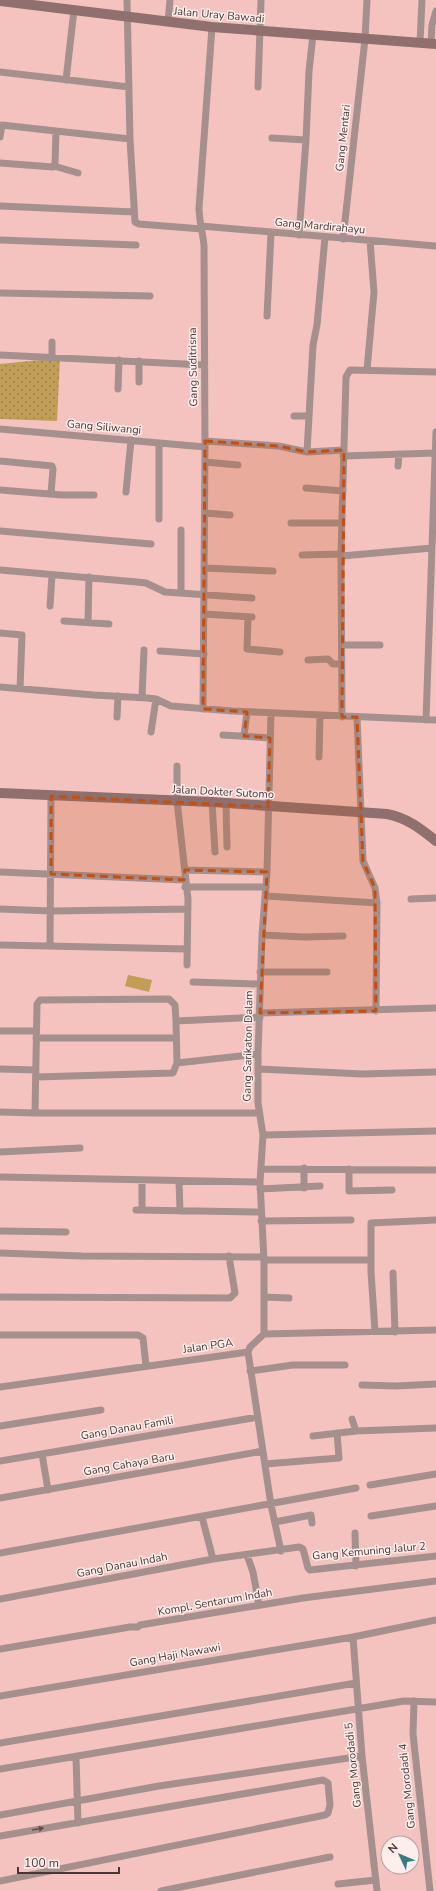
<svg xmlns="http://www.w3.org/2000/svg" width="436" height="1891" viewBox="0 0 436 1891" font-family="'Nunito Sans',sans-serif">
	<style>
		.grass { fill: url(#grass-dots) }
		.pitch { fill: #c19e58 }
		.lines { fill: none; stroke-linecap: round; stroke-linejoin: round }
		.street { stroke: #a5908e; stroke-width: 7 }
		.secondary { stroke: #8f706e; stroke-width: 10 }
		.oneway { fill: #614c4b }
		.marked { fill: #c05016; fill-opacity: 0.2; stroke: #c05016; stroke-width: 3; stroke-dasharray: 8 5; stroke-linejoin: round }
		.labels { text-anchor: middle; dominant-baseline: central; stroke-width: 3; stroke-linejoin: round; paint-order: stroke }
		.street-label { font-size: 11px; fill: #4a3635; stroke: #fdeeec }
	</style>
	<defs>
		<pattern id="grass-dots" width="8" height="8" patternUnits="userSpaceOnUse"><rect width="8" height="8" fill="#c19e58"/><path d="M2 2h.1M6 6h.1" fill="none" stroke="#9f824a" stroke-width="1.8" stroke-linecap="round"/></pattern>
	</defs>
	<rect width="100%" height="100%" fill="#f4c3bf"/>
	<path class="grass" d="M60 358 57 421 0 419V364Z"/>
	<path class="pitch" d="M128 975 152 980 149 992 125 986Z"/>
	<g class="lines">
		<path class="street" d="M127 0 130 139 135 222 139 224 202 229
			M168 22 170 0
			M420 43 422 0
			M431 44 432 25 436 11
			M0 72 129 87
			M66 80 74 10
			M258 87 261 0
			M0 137 2 125 56 131
			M272 138 306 140 299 235
			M306 140 309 71 313 35
			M0 163 53 167 55 164 56 131 130 139
			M54 166 78 173
			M0 206 134 212
			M201 226 436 246
			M343 239 365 39 367 0
			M0 240 136 245
			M0 293 150 296
			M267 316 271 233
			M0 355 204 365
			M52 357V342
			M367 370 374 292 370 241
			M139 382V361
			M118 389 119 360
			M294 416H309
			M0 429 205 447
			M205 441 279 446 307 452 344 450
			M159 443V519
			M307 452 313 345 317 325 325 237
			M343 456 435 453
			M0 461 52 466 53 469 51 493
			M205 462 238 465
			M398 466 399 454
			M306 488 343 491
			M0 490 62 495H94
			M126 492 131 440
			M205 513 230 515
			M291 523H342
			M181 530V593
			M0 531 151 544
			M302 555 341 554
			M342 556 432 548
			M204 568 273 571
			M0 570 137 582 146 583 165 592 252 598
			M50 606 52 575
			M204 614 252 617
			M248 617 247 649 280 652
			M64 621 109 624
			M88 622 89 577
			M0 633 22 635 20 689
			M342 645H380
			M160 651 204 654
			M308 660 328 659 333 664H341
			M0 687 94 695 147 698 156 699 171 706 232 711 436 720
			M142 697 144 650
			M203 709 205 447 204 246C203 233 199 221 199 208L212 27
			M117 717 118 696
			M342 717 341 554 346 377 350 370 436 372
			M357 717 363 861 375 888 377 903 376 1011
			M426 720 436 432
			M151 732 156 699
			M223 735 270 738
			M244 736 247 712
			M319 757 320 716
			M177 766V801L188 899 187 965
			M212 802 215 852
			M226 803 227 847
			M185 870 267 872
			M0 872 184 880
			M185 887H266
			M266 896 377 903
			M411 899 436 898
			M0 909 51 911 188 909
			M262 935 304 937 343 936
			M0 945 187 949
			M50 946 51 796
			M260 972H327
			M193 982 260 984
			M260 1013 436 1008
			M0 1031H36
			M36 1038H176
			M177 1063 258 1054
			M0 1069 36 1070
			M259 1069 362 1074 436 1072
			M36 1077 173 1073 177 1063 176 1021
			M0 1112 35 1113
			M259 1113H35L37 1004 40 1000 169 999 175 1005 176 1021 260 1017
			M263 1135 436 1131
			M0 1152 80 1148
			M261 1169 436 1170
			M349 1169V1191L392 1190
			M0 1177 260 1182
			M179 1181 180 1211
			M304 1188V1168
			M260 1189 320 1186
			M136 1210 260 1212
			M142 1210V1180
			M261 1221 351 1220
			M0 1231 66 1232
			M0 1253 82 1256 263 1257
			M264 1260H371
			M393 1273 395 1332
			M0 1297 230 1298 235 1293 229 1256
			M264 1297 289 1298
			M375 1331 371 1272V1223L436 1220
			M264 1334V1260L260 1182 263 1135 258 1103V1054L262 935 267 872 271 713
			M0 1335H138L143 1338 146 1366
			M248 1352 271 1505 281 1551
			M250 1371 293 1365H345
			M362 1385 396 1386 436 1384
			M0 1387 248 1352 250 1347 264 1334 436 1330
			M352 1419 356 1431 436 1428
			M0 1426 101 1410
			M313 1436 356 1431
			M42 1454 48 1490
			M0 1461 258 1417
			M265 1464 339 1458 337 1433
			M370 1485 436 1474
			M0 1498 263 1451
			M371 1516 436 1506
			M202 1517 213 1559
			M275 1522 311 1515 312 1523
			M355 1533 356 1566
			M0 1553 356 1488
			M247 1555 253 1572 259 1605
			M0 1599 213 1559 299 1547 303 1549 308 1568 310 1570 436 1556
			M353 1637 362 1756 377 1891
			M0 1649 130 1627H138L140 1625 303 1598 436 1581
			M0 1696 353 1637 436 1620
			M414 1701 413 1734 430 1891
			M0 1743 356 1683
			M76 1757 78 1823
			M0 1769 404 1701 436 1702
			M0 1815 159 1786 362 1756
			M0 1836 323 1780 328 1783 330 1805 328 1813 325 1815 0 1881
			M338 1884 376 1880
			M161 1891 330 1857"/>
		<path class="secondary" d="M0 1 212 27 436 44
			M0 793 212 802 387 814C407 818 420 828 436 841"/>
	</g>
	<defs><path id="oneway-solid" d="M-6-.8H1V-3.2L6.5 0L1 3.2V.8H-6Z"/></defs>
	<use class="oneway" href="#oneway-solid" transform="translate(38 1829) rotate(-10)"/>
	<path class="marked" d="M205 441 279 446 307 452 344 450 342 717H357L363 861 375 888 376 1011 260 1013 267 872 185 870 184 880 51 874V796L268 807 270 738 244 736 247 712 203 709Z"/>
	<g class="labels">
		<g class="street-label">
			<text transform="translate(219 15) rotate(5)">Jalan Uray Bawadi</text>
			<text transform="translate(343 138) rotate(-84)">Gang Mentari</text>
			<text transform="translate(320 226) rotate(5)">Gang Mardirahayu</text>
			<text transform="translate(193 367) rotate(-91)">Gang Suditrisna</text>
			<text transform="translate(104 427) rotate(5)">Gang Siliwangi</text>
			<text transform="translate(223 792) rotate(3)">Jalan Dokter Sutomo</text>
			<text transform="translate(248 1046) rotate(-89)">Gang Sarikaton Dalam</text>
			<text transform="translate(208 1346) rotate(-8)">Jalan PGA</text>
			<text transform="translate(127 1428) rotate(-10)">Gang Danau Famili</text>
			<text transform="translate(129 1464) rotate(-10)">Gang Cahaya Baru</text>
			<text transform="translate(369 1551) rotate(-5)">Gang Kemuning Jalur 2</text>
			<text transform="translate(122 1565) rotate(-11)">Gang Danau Indah</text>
			<text transform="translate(215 1602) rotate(-10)">Kompl. Sentarum Indah</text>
			<text transform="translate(175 1655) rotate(-10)">Gang Haji Nawawi</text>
			<text transform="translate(353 1765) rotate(-96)">Gang Morodadi 5</text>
			<text transform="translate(407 1786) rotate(-96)">Gang Morodadi 4</text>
		</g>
	</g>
	<g transform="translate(400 1855) rotate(314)"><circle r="19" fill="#fdeeec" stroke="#b5a4a3"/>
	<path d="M0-3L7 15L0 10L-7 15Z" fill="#347d83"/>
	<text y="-6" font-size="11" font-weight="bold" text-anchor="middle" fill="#4a3635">N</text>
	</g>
	<path d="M18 1867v6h101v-6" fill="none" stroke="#4a3635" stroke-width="2"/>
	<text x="24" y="1867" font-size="12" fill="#4a3635" stroke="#fdeeec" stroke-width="3" paint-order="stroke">100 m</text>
</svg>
